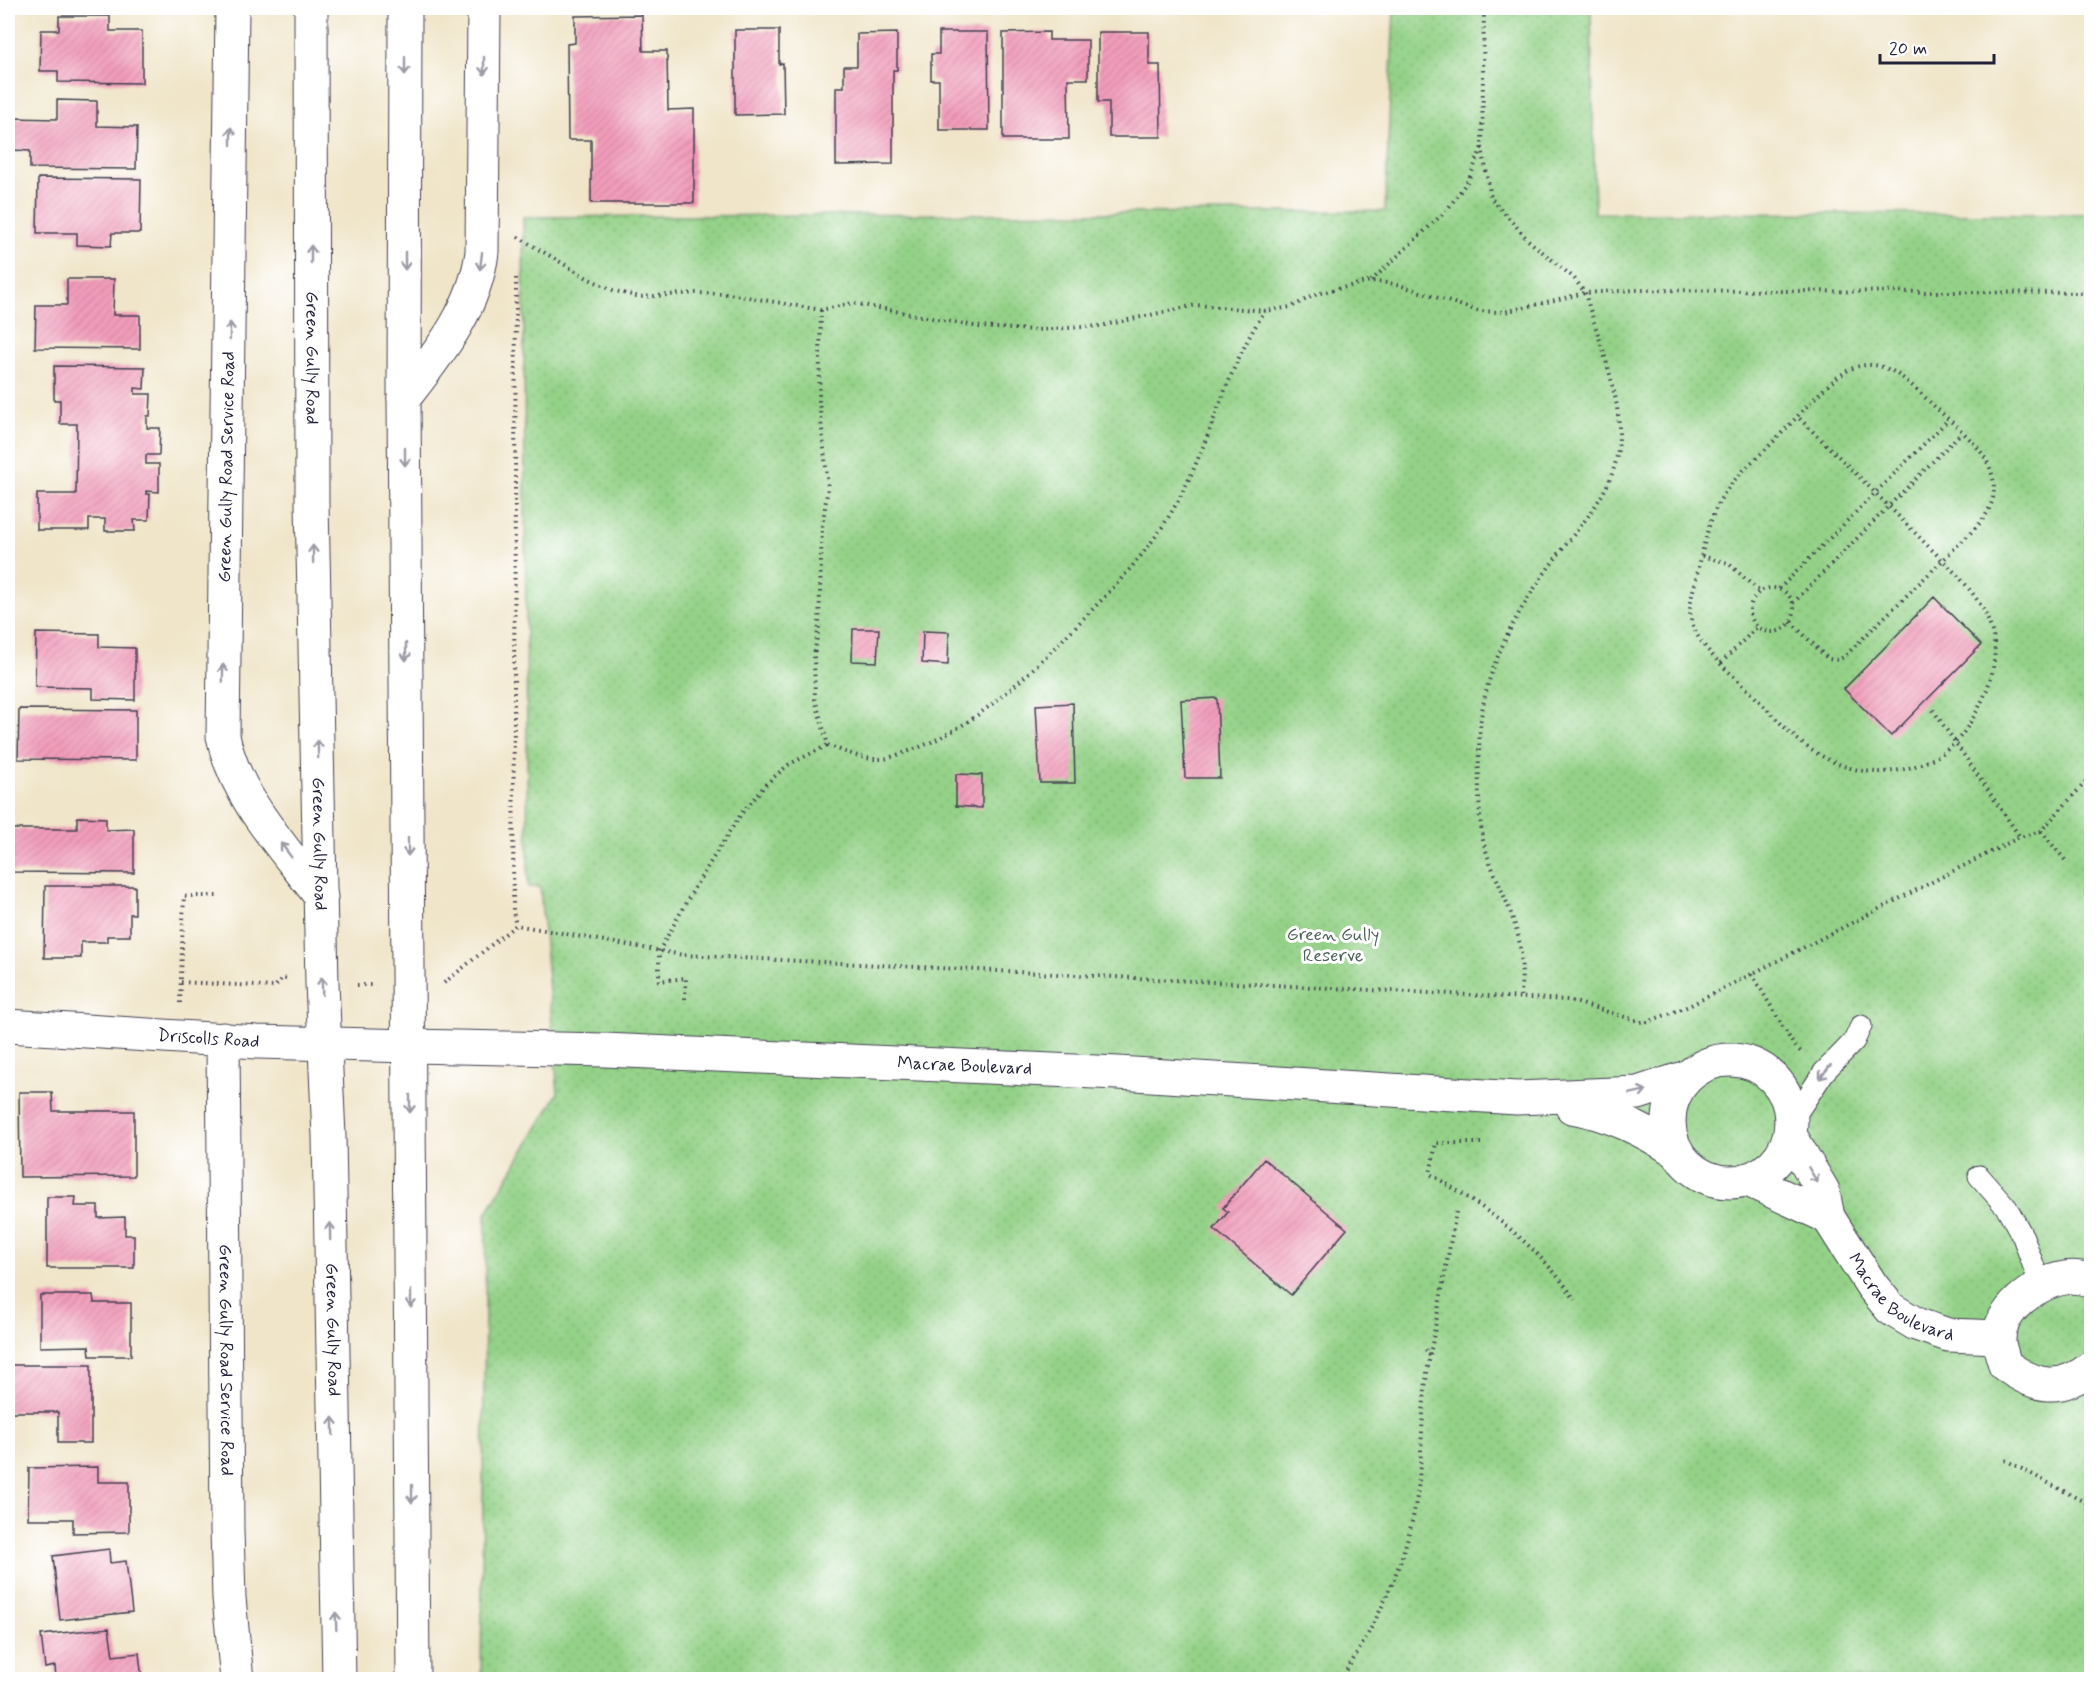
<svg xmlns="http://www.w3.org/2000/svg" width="2099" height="1687" viewBox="0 0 2099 1687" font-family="Mynerve,sans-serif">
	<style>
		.park { fill: url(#park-dots); stroke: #5b7a62; stroke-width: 1.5 }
		.building { fill: url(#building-hatch) }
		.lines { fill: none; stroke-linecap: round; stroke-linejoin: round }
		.lane-casing { stroke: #413f50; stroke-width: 23 }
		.street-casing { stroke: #413f50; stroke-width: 35 }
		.secondary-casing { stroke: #413f50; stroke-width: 35 }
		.primary-casing { stroke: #413f50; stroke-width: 35 }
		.path { stroke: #413f50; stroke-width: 4; stroke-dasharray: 1.5 4.5; stroke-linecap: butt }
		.lane { stroke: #fff; stroke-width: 21 }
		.street { stroke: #fff; stroke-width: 33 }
		.secondary { stroke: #fff; stroke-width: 33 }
		.primary { stroke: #fff; stroke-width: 33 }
		.oneway { stroke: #9c9ca7 }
		.labels { text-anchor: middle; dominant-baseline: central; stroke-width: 6; stroke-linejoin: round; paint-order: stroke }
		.street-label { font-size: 18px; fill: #22223b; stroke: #fff }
		.park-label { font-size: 18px; fill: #4a6056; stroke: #fff }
	</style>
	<defs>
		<pattern id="park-dots" width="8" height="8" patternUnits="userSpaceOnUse" patternTransform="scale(1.5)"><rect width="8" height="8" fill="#94d288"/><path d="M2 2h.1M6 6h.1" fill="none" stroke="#7fb476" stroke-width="1.8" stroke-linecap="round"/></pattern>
		<pattern id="building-hatch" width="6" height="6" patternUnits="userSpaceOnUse" patternTransform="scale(1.5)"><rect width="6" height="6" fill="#f29cba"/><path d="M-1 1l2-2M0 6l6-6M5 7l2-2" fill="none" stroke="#cf86a1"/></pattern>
	</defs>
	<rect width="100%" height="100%" fill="#fff"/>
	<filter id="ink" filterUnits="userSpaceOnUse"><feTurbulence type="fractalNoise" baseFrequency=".0167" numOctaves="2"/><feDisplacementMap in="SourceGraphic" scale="12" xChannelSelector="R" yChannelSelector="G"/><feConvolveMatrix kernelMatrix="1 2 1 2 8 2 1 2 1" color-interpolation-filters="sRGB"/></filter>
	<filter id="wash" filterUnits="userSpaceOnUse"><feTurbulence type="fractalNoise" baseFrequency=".008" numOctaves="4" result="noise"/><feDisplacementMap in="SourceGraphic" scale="24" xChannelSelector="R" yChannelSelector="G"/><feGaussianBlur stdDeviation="1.35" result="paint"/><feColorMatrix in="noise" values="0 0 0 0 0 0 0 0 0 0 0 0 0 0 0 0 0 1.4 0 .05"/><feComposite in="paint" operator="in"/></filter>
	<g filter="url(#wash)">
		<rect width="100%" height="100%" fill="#f0e5c9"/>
		<path class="park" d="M1394 8H1591L1595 213 2091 214V1679L481 1680 486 1214 558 1093 540 887H528L523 217 1385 211Z"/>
		<g id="blocks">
			<path class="building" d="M642 15 643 51H667L668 110 694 109V203H591V140H568L567 44 575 43V16Z
				M59 16H110V31H142V83L58 82V71H40L41 30H59Z
				M735 30H779V64L783 63 784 114 735 115Z
				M939 32H988L989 130H939V80H931V54H939Z
				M1049 32V40H1088V79H1068L1069 139H1003V33Z
				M1098 32H1149V65H1160L1161 137H1109V102H1098Z
				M897 33V70H893V164L836 165V87H844V66H857V34Z
				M57 100 97 101V126L137 127 136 169 30 168V151L12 150V118L57 119Z
				M38 178 141 179 140 233H112L111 246 77 245V233H37Z
				M67 279H114L113 315H140V349L35 348 36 305H67Z
				M54 366 145 367 144 389 135 388V394H151L150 416H147V428H160L159 455H146V464H159V492L146 491V494H150L149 520H134L135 531H105V519H89V530H37V494H76L77 424H60V400H54Z
				M1934 597 1981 645 1891 736 1844 689Z
				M853 629H879L877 662 852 661Z
				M923 631 949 632 948 665 922 663Z
				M36 633 99 634V647L135 648V700L93 699V688L35 687Z
				M1217 698 1220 778H1185L1181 700Z
				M1073 703 1075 783H1040L1036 705Z
				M19 709 136 710V760L18 759Z
				M956 774 982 775V808L956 806Z
				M77 817 106 818V830L134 829V873L8 872V829H77Z
				M45 886H135V914H130V936H107V942H81V958H44Z
				M19 1092H52L53 1111H134V1176L20 1177Z
				M1264 1159 1347 1229 1291 1295 1214 1229 1228 1212 1223 1208Z
				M47 1197H76L75 1206H98V1218L125 1217V1235H134V1268H47Z
				M40 1295H93L94 1303H131V1356H90L89 1346 40 1347Z
				M8 1365H91V1443H58V1412H8Z
				M98 1467V1482H129V1532L73 1533V1519H28L29 1468Z
				M109 1549 110 1563 126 1561 132 1612 60 1620 53 1556Z
				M109 1628 113 1656 139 1653 142 1680H56L55 1666 45 1668 41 1635Z"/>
		</g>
	</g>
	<g filter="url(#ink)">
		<use href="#blocks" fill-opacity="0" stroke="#413f50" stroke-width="1.5"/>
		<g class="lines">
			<g class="lane-casing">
				<path id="lane" d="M1792 1120 1824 1072 1854 1041 1861 1026
					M1979 1176 2007 1208 2023 1237 2041 1286"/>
			</g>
			<g class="street-casing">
				<g id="street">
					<path d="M232 8 223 736C235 797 284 848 321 897"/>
					<path d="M404 398C439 353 475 309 482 252L484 8"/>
					<path id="s1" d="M223 1039 227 1530 229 1598 237 1680"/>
					<path id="s2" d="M411 1046 605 1050 1118 1073 1517 1098 1638 1093 1687 1077"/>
					<circle cx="1730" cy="1121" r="61"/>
					<path d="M1572 1107C1611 1114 1643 1130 1676 1151"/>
					<path id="s3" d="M1790 1135 1823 1191 1828 1217 1872 1286 1891 1309 1916 1324 1948 1335 1999 1337"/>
					<path d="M1748 1180 1828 1217"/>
					<path d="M2092 1282C2060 1264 2001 1302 1999 1337 1998 1345 2003 1357 2005 1365 2035 1387 2060 1393 2092 1367"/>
				</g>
			</g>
			<g class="secondary-casing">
				<g id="secondary">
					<path id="s4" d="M8 1026 257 1042 411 1046"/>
				</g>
			</g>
			<g class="primary-casing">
				<g id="primary">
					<path id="s5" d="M311 8 312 503 322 983 329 1136 339 1680"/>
					<path d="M405 8 404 398 413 1680"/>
				</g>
			</g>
			<path class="path" d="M1482 147 1491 198 1528 240 1574 278 1585 293C1597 335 1621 394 1619 438 1617 494 1577 526 1547 570 1516 613 1488 664 1481 718 1478 744 1477 820 1484 844 1492 873 1508 900 1516 929 1523 950 1522 974 1521 996
				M518 237 589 279 615 291 640 297 696 293 729 294 821 310 852 303 980 327 1035 330 1100 326 1196 305 1266 311 1291 307 1317 294 1370 281 1396 284 1478 311 1504 312 1585 293 1634 290 2092 293
				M516 278 513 912 516 925
				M1371 281 1447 210 1469 179 1482 147 1484 8
				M821 310 819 401 828 487 822 527 819 626 814 655 815 699 828 745C845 752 863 760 881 759 888 759 896 755 903 753 973 731 1027 676 1077 625 1117 585 1157 543 1182 493 1213 434 1227 367 1265 311
				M1702 556 1728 563 1760 592
				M1750 610a22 22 0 1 1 44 0a22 22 0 1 1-44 0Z
				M1779 589 1948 420
				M1793 603 1961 433
				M1791 622 1828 659 1837 660 1844 657C1881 620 1919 584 1956 547 1968 535 1983 523 1990 507 1995 496 1995 482 1991 471 1983 445 1951 423 1932 404 1911 385 1888 357 1856 367 1831 375 1797 418 1778 437 1760 456 1736 474 1722 497 1708 519 1703 550 1697 575 1694 588 1688 605 1691 619 1698 649 1732 673 1752 694 1773 714 1793 740 1818 754 1855 776 1894 778 1932 759 1956 748 1968 728 1980 705 1991 683 1999 656 1992 632 1982 593 1947 566 1920 538 1880 497 1839 457 1798 417
				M1721 663 1758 626
				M1933 710 2020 837
				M2041 831 2065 860
				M1752 974 1793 1044 1801 1052
				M181 982 275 987 282 978 287 979
				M444 983 516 925 683 955 1568 1000 1645 1023 1689 1006 2020 837 2041 831 2092 775
				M357 985H374
				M685 999 686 978 659 981V951L696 885 741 814 766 784 788 765 828 745
				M180 1003 184 896H220
				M1481 1143H1436L1430 1174C1485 1206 1539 1246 1575 1300
				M1430 1355 1456 1212
				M2005 1460 2092 1506
				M1340 1680C1378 1624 1409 1556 1418 1489 1423 1445 1421 1400 1430 1356L1424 1348"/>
			<use href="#lane" class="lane"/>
			<use href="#street" class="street"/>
			<use href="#secondary" class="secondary"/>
			<use href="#primary" class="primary"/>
		</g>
		<defs><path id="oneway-shaft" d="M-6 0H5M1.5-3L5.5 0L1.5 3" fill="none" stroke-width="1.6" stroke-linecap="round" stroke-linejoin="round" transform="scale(1.5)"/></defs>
		<g class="oneway">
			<use href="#oneway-shaft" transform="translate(405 66) rotate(90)"/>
			<use href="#oneway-shaft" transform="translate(484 66) rotate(90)"/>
			<use href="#oneway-shaft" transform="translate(231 136) rotate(-90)"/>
			<use href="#oneway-shaft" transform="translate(311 254) rotate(-90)"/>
			<use href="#oneway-shaft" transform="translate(405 261) rotate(90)"/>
			<use href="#oneway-shaft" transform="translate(481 261) rotate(97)"/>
			<use href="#oneway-shaft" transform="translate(230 331) rotate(-89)"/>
			<use href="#oneway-shaft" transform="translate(405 457) rotate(90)"/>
			<use href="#oneway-shaft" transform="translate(313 554) rotate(-91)"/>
			<use href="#oneway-shaft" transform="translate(406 652) rotate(90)"/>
			<use href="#oneway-shaft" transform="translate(223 673) rotate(-89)"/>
			<use href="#oneway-shaft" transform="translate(318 749) rotate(-91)"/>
			<use href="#oneway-shaft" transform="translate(408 847) rotate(90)"/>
			<use href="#oneway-shaft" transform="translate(286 850) rotate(-127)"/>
			<use href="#oneway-shaft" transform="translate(322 986) rotate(-92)"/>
			<use href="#oneway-shaft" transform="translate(1825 1072) rotate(129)"/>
			<use href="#oneway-shaft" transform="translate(1638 1092) rotate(-12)"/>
			<use href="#oneway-shaft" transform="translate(410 1104) rotate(90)"/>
			<use href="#oneway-shaft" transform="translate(1813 1175) rotate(59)"/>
			<use href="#oneway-shaft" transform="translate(330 1231) rotate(-91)"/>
			<use href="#oneway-shaft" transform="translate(411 1299) rotate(90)"/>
			<use href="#oneway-shaft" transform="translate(333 1426) rotate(-91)"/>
			<use href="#oneway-shaft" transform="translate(412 1494) rotate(90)"/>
			<use href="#oneway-shaft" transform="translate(336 1621) rotate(-92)"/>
		</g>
	</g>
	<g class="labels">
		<g class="street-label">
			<text stroke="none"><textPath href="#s5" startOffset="350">Green Gully Road</textPath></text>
			<text transform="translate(227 467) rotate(-89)">Green Gully Road Service Road</text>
			<text stroke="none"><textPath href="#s5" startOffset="836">Green Gully Road</textPath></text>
			<text stroke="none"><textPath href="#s4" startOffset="201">Driscolls Road</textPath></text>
			<text stroke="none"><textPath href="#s2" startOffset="554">Macrae Boulevard</textPath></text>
			<text stroke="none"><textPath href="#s3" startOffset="204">Macrae Boulevard</textPath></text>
			<text stroke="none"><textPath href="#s5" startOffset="1322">Green Gully Road</textPath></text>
			<text stroke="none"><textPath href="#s1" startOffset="321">Green Gully Road Service Road</textPath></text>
		</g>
		<g class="park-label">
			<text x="1333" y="935">Green Gully<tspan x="1333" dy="21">Reserve</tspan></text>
		</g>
	</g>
	<rect width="2099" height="1687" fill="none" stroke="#fff" stroke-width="30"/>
	<path d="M1880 54v9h114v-9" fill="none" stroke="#22223b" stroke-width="3"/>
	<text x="1889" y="54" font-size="18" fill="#22223b" stroke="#ffffff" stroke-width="4.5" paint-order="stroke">20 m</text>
</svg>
